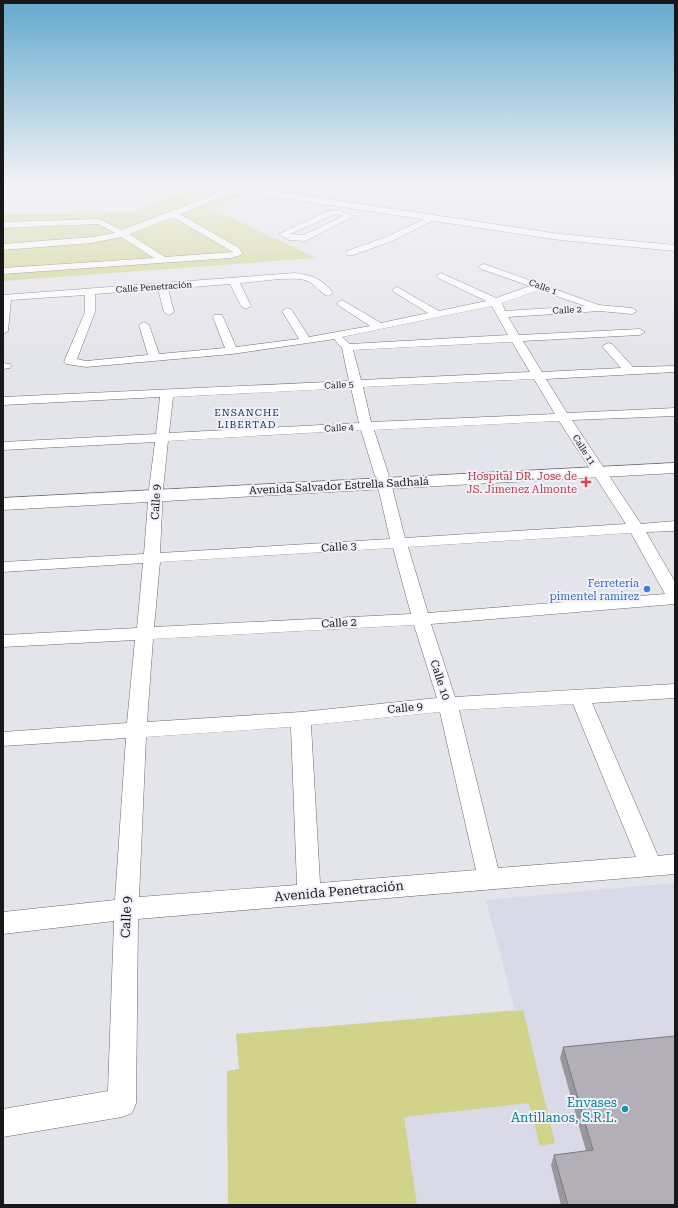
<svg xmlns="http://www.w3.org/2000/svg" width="678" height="1208" viewBox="0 0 678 1208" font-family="'Roboto Serif',serif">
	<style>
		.built { fill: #d9d9e7 }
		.green { fill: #d0d389 }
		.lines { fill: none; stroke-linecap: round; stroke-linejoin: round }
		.street-casing { stroke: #6a6a70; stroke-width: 1 }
		.secondary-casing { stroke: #6a6a70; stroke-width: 1 }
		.highway-casing { stroke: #6a6a70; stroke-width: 1 }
		.street { fill: #fff; fill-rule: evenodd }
		.secondary { fill: #fff; fill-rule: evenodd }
		.highway { fill: #fff; fill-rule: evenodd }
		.wall { fill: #99979d }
		.building { fill: #b2b0b6; stroke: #7d7b7f }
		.health-dot { fill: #e0444e; stroke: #f2f1f9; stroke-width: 1.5 }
		.shop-dot { fill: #3f7fe0; stroke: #f2f1f9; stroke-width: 1.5 }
		.culture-dot { fill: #0f9aa8; stroke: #f2f1f9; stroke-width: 1.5 }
		.labels { text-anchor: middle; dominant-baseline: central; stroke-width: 4; stroke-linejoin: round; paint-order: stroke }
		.far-street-label { font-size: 9px; fill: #18181a; stroke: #f2f1f9 }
		.far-neighbourhood-label { font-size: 10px; letter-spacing: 1px; fill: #0e3c60; stroke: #f2f1f9 }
		.health-label { font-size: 11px; fill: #be3a42; stroke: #f2f1f9; text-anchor: end }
		.street-label { font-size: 11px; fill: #18181a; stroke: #f2f1f9 }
		.shop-label { font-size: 11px; fill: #366cbe; stroke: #f2f1f9; text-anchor: end }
		.near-street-label { font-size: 13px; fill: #18181a; stroke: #f2f1f9 }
		.near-culture-label { font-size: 13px; fill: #0d838f; stroke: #f2f1f9; text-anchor: end }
	</style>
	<rect width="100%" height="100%" fill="#e4e4eb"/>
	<path class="built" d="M257 185H316L303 192Z
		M675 883V1205H228L227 1071 239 1069 236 1034 515 1010 486 900Z"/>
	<path class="green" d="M201 185 247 193 214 209 316 258 3 281V214L134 212Z
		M523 1010 555 1143 540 1146 529 1103 404 1117 417 1205H228L227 1071 239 1069 236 1034Z"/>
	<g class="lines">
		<g class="street-casing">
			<path id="street" d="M196 185H205L223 188V192L250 188 254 190 250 192 221 197 180 214 239 248 242 253 241 255 231 258 3 274V268L154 258 121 237 92 243 3 250V244L92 237 115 233 98 224 3 228V222L99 219 122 230 215 194 216 192 200 189ZM173 217 233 252 165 257 129 234Z
				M645 185H657L675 190V194Z
				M339 210 354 216 305 241 289 240 279 234 328 211ZM338 214 343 216 304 235 290 234 333 215Z
				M431 216H434L438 218 392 241 353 255H347L346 253 347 251 386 237Z
				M484 264 599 305 632 308 637 311 632 314 600 311 508 317 519 335 640 329 645 332 640 335 523 341 542 372 621 368 602 346 608 343 612 344 633 367 675 366V372L546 379 567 413 675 408V416L572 420 641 524 675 521V531L646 532 675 582V604L431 624 455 697 675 684V698L592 703 658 856 675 854V874L138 919 136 1103 132 1113 122 1117 3 1137V1109L108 1091 114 921 3 934V912L115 900 126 738 3 746V732L127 723 135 640 3 647V635L137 628 143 563 3 572V562L144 554 149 489 155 442 3 450V442L156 434 160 397 3 405V397L349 381 342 348 335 340V339L232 354 86 367 66 364 64 362 85 312V295L11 300 8 331 3 334V295L295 273C311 275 323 279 333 293L328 296C320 294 315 283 305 280 289 276 257 282 240 283L251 306 246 309 241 306 230 284 168 289 174 312 169 315 164 312 158 289 95 294V312L77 359 86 361 148 355 139 325 144 322 149 325 159 354 225 348 213 317 214 315H222L223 317 236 347 299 339 282 311 287 308 291 309 309 337 370 326 338 305 337 303 342 300 381 323 428 313 394 292 392 290 397 287 439 311 486 301 438 278 436 276 441 273 496 298 530 286 481 269 479 267 481 265ZM539 290 585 306 505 311 502 303ZM492 306 508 335 350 344 342 337ZM512 342 530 372 361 380 353 350ZM534 379 555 414 371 422 363 387ZM351 388 359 423 169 433 173 397ZM559 421 626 524 405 538 391 483 386 479 389 476 374 430ZM361 430 375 476 380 480 377 483 390 539 160 553 163 489 168 441ZM631 533 665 594 428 613 408 547ZM393 548 411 614 154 627 160 562ZM414 625 437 698 301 712 147 722 153 639ZM573 704 636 857 498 868 459 710ZM440 712 476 870 320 883 311 725ZM291 727 297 885 139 897 146 737Z
				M3 363 10 364 12 366 10 368 3 369Z"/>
		</g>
		<g class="secondary-casing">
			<path id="secondary" d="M675 463V473L3 510V498Z"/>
		</g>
		<g class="highway-casing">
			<path id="highway" d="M211 185H234L560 234 675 245V251L560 240 216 188Z"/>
		</g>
		<use href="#street" class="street"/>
		<use href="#secondary" class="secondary"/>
		<use href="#highway" class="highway"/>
	</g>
	<path class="wall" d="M563 1047 675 1205H561L551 1165 554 1155 586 1151 560 1058Z"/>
	<path class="building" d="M675 1036V1205H568L554 1155 593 1150 563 1047Z"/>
	<linearGradient id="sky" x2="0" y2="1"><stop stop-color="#63a9cc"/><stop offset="0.52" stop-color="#f3f3f6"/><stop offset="1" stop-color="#f3f3f6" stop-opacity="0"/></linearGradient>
	<rect width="678" height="354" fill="url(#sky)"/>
	<path class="health-dot" d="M584 476h4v4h4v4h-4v4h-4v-4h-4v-4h4z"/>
	<circle class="shop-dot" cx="647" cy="589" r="4"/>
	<circle class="culture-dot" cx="625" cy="1109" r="4"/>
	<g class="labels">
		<g class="far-street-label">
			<text transform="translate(154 287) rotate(-4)">Calle Penetración</text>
			<text transform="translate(543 287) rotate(20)">Calle 1</text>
			<text transform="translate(567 310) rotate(-3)">Calle 2</text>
			<text transform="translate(339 385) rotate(-3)">Calle 5</text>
			<text transform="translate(339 428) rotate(-3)">Calle 4</text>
			<text transform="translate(584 450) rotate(57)">Calle 11</text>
		</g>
		<g class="far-neighbourhood-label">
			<text x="247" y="412">ENSANCHE<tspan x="247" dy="12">LIBERTAD</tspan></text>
		</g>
		<g class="health-label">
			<text x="577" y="476">Hospital DR. Jose de<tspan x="577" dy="13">JS. Jimenez Almonte</tspan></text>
		</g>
		<g class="street-label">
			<text transform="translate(339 486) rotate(-3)">Avenida Salvador Estrella Sadhalá</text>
			<text transform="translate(156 502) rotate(-87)">Calle 9</text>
			<text transform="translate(339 547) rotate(-4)">Calle 3</text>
			<text transform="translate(339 623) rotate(-3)">Calle 2</text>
			<text transform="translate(440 680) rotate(72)">Calle 10</text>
			<text transform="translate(405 708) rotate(-6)">Calle 9</text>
		</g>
		<g class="shop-label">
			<text x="639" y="583">Ferretería<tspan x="639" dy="13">pimentel ramirez</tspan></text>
		</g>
		<g class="near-street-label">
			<text transform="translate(339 891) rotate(-5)">Avenida Penetración</text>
			<text transform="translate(126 917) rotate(-88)">Calle 9</text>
		</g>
		<g class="near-culture-label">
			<text x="617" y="1102">Envases<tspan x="617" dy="15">Antillanos, S.R.L.</tspan></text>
		</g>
	</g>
	<rect width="678" height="1208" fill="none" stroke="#18181a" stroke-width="8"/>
</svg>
